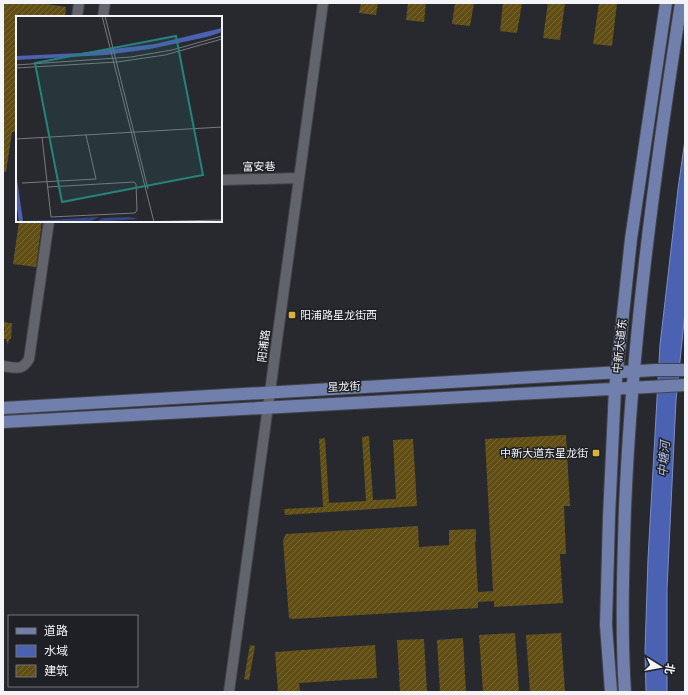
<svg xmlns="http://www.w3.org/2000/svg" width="688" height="695" viewBox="0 0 688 695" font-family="'Fira Sans Condensed','Noto Sans SC',sans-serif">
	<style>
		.water { fill: #4b61b1; stroke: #7d8dc6 }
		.building { fill: url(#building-hatch) }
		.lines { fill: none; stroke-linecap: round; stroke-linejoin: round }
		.minor-casing { stroke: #424448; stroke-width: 12 }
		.major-casing { stroke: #424448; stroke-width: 14 }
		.minor { stroke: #61646b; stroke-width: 10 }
		.major { stroke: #707fac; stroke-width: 12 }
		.poi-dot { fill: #dbb333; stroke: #1e2026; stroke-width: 1.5 }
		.labels { text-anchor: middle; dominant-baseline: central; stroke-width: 3; stroke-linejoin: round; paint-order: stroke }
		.street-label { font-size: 11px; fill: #f3f4f8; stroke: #1e2026 }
		.poi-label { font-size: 11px; fill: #f3f4f8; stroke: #1e2026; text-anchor: start }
		.water-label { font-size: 12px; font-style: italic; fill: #b4c3ee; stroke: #1e2026 }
		.inset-road { fill: none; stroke: #797a7f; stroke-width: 1 }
		.view { fill: #26837c; fill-opacity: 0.15; stroke: #26837c; stroke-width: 2 }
		.inset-edge { fill: none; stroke: #f3f4f8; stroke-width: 2 }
	</style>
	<defs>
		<pattern id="building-hatch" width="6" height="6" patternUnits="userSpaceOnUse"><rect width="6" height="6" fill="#604e15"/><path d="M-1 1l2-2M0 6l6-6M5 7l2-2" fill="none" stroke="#776838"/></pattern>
	</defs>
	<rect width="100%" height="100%" fill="#27292f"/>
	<path class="water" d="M685 140V312L676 400 667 589V692H646L645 651 648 559 660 345 678 189Z"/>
	<path class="building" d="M3 3H41L66 7 65 17H17V132H12L6 172H3Z
		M361 3H378L376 15 359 13Z
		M408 3H426L424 22 406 20Z
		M455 3H474L470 26 452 24Z
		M503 3H522L517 33 500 31Z
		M548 3H565L560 40 543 38Z
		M599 3H617L612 46 593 44Z
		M19 221H42L36 267 13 264Z
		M3 321 8 323H12L11 339H9L8 345 6 339H3V331H5Z
		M566 435 570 506H564L566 554H560L563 603 494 607V601L478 602V608L293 619 289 618 283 540 286 534 418 526 419 547 449 545V530L476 529V542H475L478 592 493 591 485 439Z
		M369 436 373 500 396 499 393 440 413 439 417 506 285 515 284 509 323 507 319 439 325 438 329 503 366 501 362 437Z
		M515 633 519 692H483L479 635Z
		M561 633 565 692H530L526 635Z
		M463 638 466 692H440L437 640Z
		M424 639 427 692H400L397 640Z
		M250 645 255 646 249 680 244 679Z
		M375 645 377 678 299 683 300 692H278L275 652Z"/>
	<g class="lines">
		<g class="minor-casing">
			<path id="minor" d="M77 17 79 3
				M103 17 105 3
				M221 180 299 178
				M3 366C16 368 22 371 29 359L49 221
				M229 692 323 3"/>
		</g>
		<g class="major-casing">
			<path id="major" d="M3 408 656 370H685
				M3 422 685 385
				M611 692 606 625 609 517 615 389 631 239 666 3
				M625 692C621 631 623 569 625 508 632 338 655 170 681 3"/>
		</g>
		<use href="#minor" class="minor"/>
		<use href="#major" class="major"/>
	</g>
	<g class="poi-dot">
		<rect x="288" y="311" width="8" height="8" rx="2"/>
		<rect x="592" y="449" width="8" height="8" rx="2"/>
	</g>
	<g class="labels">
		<g class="street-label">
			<text transform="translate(259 167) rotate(-1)">富安巷</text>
			<text transform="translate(264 346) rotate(-83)">阳浦路</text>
			<text transform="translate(620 346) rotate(-84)">中新大道东</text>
			<text transform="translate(344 387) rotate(-3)">星龙街</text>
		</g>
		<g class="poi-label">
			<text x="300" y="315">阳浦路星龙街西</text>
			<text x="588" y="453" text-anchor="end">中新大道东星龙街</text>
		</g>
		<g class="water-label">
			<text transform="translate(664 459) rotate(-86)">中塘河</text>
		</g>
	</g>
	<g transform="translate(16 16)">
		<rect width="206" height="206" fill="#27292f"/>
		<path d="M83 201 73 206 7 205 32 204ZM113 201 122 203 80 206 87 202Z" fill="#354688"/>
		<path d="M206 12V16L191 21 134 33 90 39 0 44V40L64 37 139 28ZM0 156 7 205V206H3L0 186Z" fill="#4b61b1"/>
		<path class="inset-road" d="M86 0 138 206M89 0 132 173M0 49 115 41 156 34 206 20M0 52 101 46 149 39 206 23M26 121 35 201 119 197 121 194 120 168 118 166 32 171M0 123 206 111M6 167 80 163 70 119M120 206 206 204"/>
		<path class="view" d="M160 20 187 159 46 186 19 47Z"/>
		<rect width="206" height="206" class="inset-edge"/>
	</g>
	<rect width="688" height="695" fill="none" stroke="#f3f4f8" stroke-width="8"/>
	<rect x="8" y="615" width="130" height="72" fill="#1e2026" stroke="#73757a"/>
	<rect x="16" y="628" width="20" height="6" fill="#707fac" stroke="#73757a"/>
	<text x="44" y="635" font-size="12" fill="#f3f4f8">道路</text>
	<rect x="16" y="645" width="20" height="12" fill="#4b61b1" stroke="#73757a"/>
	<text x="44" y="655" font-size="12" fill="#f3f4f8">水域</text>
	<rect x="16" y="665" width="20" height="12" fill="url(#building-hatch)" stroke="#73757a"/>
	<text x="44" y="675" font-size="12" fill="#f3f4f8">建筑</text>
	<g transform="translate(660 667) rotate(101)" stroke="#1e2026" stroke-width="3" paint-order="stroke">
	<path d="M0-3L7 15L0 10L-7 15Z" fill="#f3f4f8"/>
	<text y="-6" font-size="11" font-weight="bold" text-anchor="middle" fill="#f3f4f8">北</text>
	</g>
</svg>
